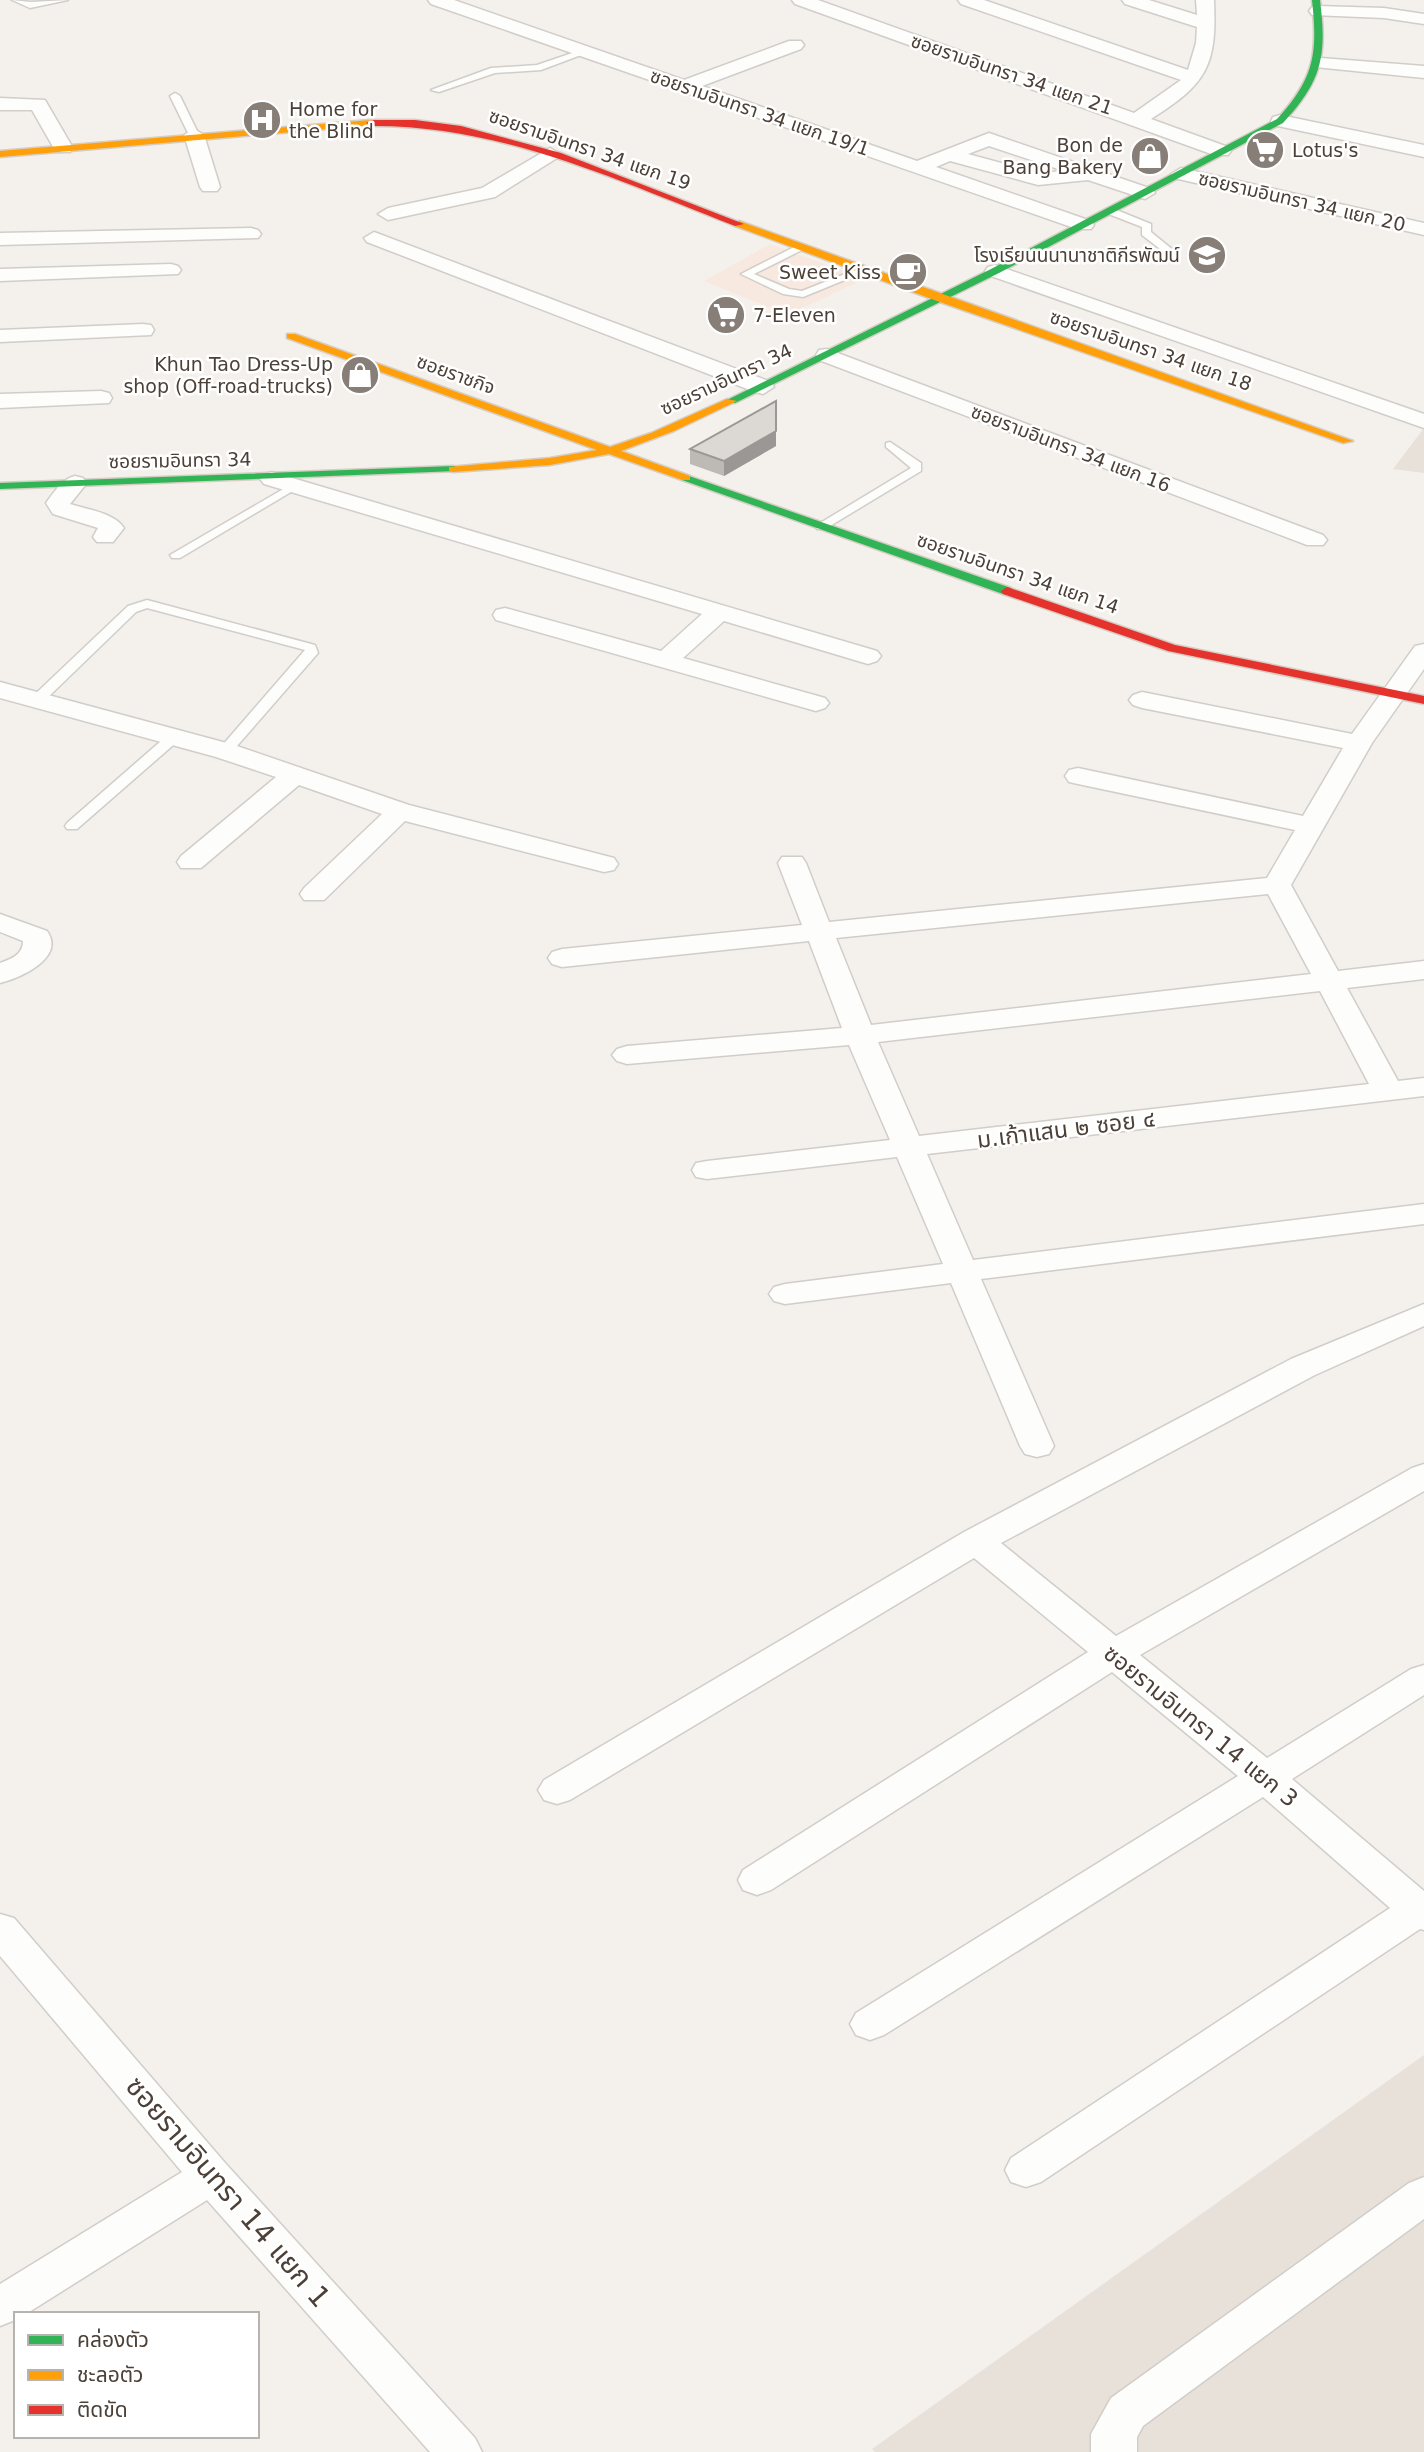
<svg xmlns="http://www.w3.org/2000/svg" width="1424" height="2452" viewBox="0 0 1424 2452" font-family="'DejaVu Sans','Noto Sans Thai',sans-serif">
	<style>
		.residential { fill: #e8e1da }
		.commercial { fill: #f7e9df }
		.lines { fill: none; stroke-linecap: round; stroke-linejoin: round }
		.lane-casing { stroke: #d1cdc9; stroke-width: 3 }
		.street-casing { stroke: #d1cdc9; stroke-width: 3 }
		.fast-casing { stroke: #d6cec4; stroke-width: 3 }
		.slow-casing { stroke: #d6cec4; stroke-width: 3 }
		.jam-casing { stroke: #d6cec4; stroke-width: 3 }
		.lane { fill: #fdfdfc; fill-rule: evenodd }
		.street { fill: #fdfdfc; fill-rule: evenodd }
		.fast { fill: #30b455; fill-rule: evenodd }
		.slow { fill: #ff9f0a; fill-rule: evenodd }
		.jam { fill: #e5322d; fill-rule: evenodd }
		.wall { fill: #bdbab5 }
		.shaded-wall { fill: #9a9794 }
		.building { fill: #dcd8d3; stroke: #9a9794; stroke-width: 2 }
		.labels { text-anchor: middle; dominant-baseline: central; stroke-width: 5; stroke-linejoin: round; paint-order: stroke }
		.far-street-label { font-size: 19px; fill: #4c4037; stroke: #fff }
		.far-poi-label { font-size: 19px; fill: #4c4037; stroke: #fff; text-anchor: end }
		.street-label { font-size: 23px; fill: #4c4037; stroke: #fff }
		.near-street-label { font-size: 28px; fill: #4c4037; stroke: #fff }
	</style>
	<rect width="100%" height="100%" fill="#f4f1ed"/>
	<path class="residential" d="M1029 277 1424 412V473L1393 469 1424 428 1011 285Z
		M1424 2055V2452H875L872 2449Z"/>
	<path class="commercial" d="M770 244 865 279 787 315 704 281Z"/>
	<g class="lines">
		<g class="lane-casing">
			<path id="lane" d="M12 0 31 2 68 0 30 8Z
				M581 50 589 52 541 70 495 73 439 92 431 90 491 68 537 65Z
				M175 93 180 96 199 135 197 137 189 135 170 96Z
				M1106 209H1114L1151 224V232L1173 250 1164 252 1142 235V227L1106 213Z
				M800 244 804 245V249L754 274 789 289 802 291 860 268 869 270 803 297 783 294 741 274Z
				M890 442 921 463V471L825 529H817V525L911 468 886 447V443Z
				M292 484 296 485V489L180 558H172L170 555Z
				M147 600 315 645 318 653 230 754 225 755 218 751 220 748 305 650 147 608 136 612 42 703H32V697L128 606Z
				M174 733 180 737 179 740 77 829H67L65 826 67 823 169 734Z"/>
		</g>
		<g class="street-casing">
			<path id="street" d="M428 0H454L684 80 789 41H801L804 45 801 49 702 86 917 161 989 133 1152 189 1155 193 1145 199 1088 180 1038 185 950 161 936 167 1091 221 1094 225 1091 229H1077L431 4ZM989 146 1064 171 1038 173 968 154Z
				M792 0H818L1134 113 1181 80 961 4 958 0H984L1188 70 1196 43 1197 27 1125 4 1122 0H1149L1197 15 1196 0H1214C1217 66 1207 84 1151 119L1228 147 1231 151 1228 155H1214L795 4Z
				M1318 6 1384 8 1424 14V24L1384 18 1312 15 1309 11 1312 7Z
				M1321 58 1424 66V78L1315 67 1312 63Z
				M0 98 45 100 73 148 70 152H56L32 110H0Z
				M1280 115 1424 145V157L1273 125 1271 121 1273 117Z
				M194 129 204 135 220 187 217 191H203L200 187 184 135Z
				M550 148 560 154 557 158 495 197 388 220 378 214 388 208 482 188Z
				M1181 168 1424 223V235L1174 178 1171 174Z
				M251 228 258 230 261 234 258 238 0 245V233Z
				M374 232 771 382 774 387 763 394 755 392 367 242 364 238Z
				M171 264 178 266 181 270 178 274 0 281V269Z
				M995 265 1424 414V428L988 275 985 271 988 267Z
				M143 324 151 325 154 330 151 335 0 342V330Z
				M827 349 1323 535 1327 540 1323 545H1307L819 360 816 355 819 350Z
				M101 391 109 393 112 398 109 403 0 408V394Z
				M272 472 877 651 881 656 877 661 868 664 724 621 683 658 825 698 829 703 825 708 816 711 496 620 493 615 496 610 505 608 661 651 702 614 264 484 260 479 264 474Z
				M75 476 83 478 87 483 70 504C88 510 113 512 124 528L113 542H97L93 537 98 528 53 514 46 503C54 492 62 479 75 476Z
				M1424 644V669L1372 743 1291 885 1338 971 1424 961V979L1347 988 1398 1081 1424 1078V1096L927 1154 973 1260 1424 1204V1224L981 1279 1054 1446 1049 1454 1037 1457 1025 1454 1020 1446 951 1283 785 1304 774 1301 769 1294 774 1287 785 1284 943 1264 897 1157 707 1179 696 1177 692 1170 696 1163 707 1161 890 1140 849 1045 627 1064 617 1061 612 1055 617 1049 627 1046 842 1028 809 941 562 967 552 964 548 958 552 952 562 949 802 925 778 863 782 857H802L806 863 829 922 1267 878 1295 830 1078 784 1069 782 1065 776 1069 770 1078 768 1303 816 1343 748 1142 708 1133 705 1129 700 1133 695 1142 692 1352 734 1415 646ZM1268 894 1311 974 871 1025 836 938ZM1320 991 1369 1084 919 1136 878 1042Z
				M0 682 234 745 409 805 614 858 618 864 614 870 604 872 405 821 324 900H304L300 894 304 888 382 814 299 785 201 868H181L177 862 181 856 276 777 216 757 0 698Z
				M0 914 47 931C66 958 20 978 0 983V963C11 959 23 955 23 941L0 932Z
				M1424 1304V1326L1315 1375 1001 1543 1116 1636 1412 1468 1424 1464V1491L1140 1655 1267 1758 1411 1669 1424 1665V1695L1292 1779 1424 1891V1930L1420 1929 1041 2182 1026 2187 1011 2182 1005 2170 1011 2158 1390 1908 1263 1797 884 2035 870 2040 856 2035 850 2024 856 2013 1238 1776 1112 1672 771 1890 757 1895 743 1890 738 1880 743 1870 1088 1652 974 1558 570 1800 557 1804 544 1800 538 1790 544 1780 964 1532 1291 1359Z
				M0 1914 14 1918 226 2164 475 2438 482 2452H430L207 2200 26 2314H16L15 2320 0 2326V2284L182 2172 0 1956Z
				M1424 2177V2219L1143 2426 1137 2437V2452H1091V2434L1111 2398 1409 2183Z"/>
		</g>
		<g class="fast-casing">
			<path id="fast" d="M1312 0H1320C1327 56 1322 81 1283 123L999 273 735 403 725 401 991 269 1277 119C1314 79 1318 54 1312 0Z
				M453 466 457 467V471L0 489V483Z
				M686 475 1011 588 1013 591 1007 595 1003 594 682 480 680 478Z"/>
		</g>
		<g class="slow-casing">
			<path id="slow" d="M371 120 374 121V125L0 157V151Z
				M739 221 1353 441 1343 443 937 301 735 226 734 224Z
				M287 334H295L610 447 651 433 727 399 737 401 674 431 621 451 690 476V480H682L609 454 550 465 453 472 449 471V467L550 458 597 450 287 338Z"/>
		</g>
		<g class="jam-casing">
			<path id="jam" d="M415 120 461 126 561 153 744 224 735 226C616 180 501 125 371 126L366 123 371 120Z
				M1007 587 1175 645 1424 696V704L1168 651 1003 594 1001 591Z"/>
		</g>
		<use href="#lane" class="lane"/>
		<use href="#street" class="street"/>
		<use href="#fast" class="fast"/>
		<use href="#slow" class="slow"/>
		<use href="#jam" class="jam"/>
	</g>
	<path class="wall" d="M776 446 724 476 690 464V449Z"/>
	<path class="shaded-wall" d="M776 431V446L724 476V461Z"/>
	<path class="building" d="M776 401V431L724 461 690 449Z"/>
	<defs>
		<g id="hospital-disc" transform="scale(2.0125)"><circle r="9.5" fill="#877e77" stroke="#fff"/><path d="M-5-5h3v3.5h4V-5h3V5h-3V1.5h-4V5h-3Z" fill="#fff"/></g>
		<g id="supermarket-disc" transform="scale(2.0125)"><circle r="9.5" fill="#877e77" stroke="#fff"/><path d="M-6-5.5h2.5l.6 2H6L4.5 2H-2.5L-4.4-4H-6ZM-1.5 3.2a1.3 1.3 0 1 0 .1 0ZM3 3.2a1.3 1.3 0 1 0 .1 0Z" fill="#fff"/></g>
		<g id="shop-disc" transform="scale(2.0125)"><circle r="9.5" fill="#877e77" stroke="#fff"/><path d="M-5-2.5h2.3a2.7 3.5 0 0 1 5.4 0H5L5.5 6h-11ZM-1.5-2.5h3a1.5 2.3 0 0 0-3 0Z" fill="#fff"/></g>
		<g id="school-disc" transform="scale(2.0125)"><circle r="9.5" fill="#877e77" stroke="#fff"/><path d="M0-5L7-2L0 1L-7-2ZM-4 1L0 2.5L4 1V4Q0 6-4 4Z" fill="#fff"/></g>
		<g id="cafe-disc" transform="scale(2.0125)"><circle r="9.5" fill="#877e77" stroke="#fff"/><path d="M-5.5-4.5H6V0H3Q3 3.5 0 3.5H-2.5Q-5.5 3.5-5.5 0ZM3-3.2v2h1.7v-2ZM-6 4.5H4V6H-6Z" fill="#fff"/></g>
	</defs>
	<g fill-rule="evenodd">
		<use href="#hospital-disc" x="262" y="120"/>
		<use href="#supermarket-disc" x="1265" y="150"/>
		<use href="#shop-disc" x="1150" y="156"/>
		<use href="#school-disc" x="1207" y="255"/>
		<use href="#cafe-disc" x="908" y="272"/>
		<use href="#supermarket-disc" x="726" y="315"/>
		<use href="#shop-disc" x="360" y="375"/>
	</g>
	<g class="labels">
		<g class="far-street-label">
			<text transform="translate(1012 74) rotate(19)">ซอยรามอินทรา 34 แยก 21</text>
			<text transform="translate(760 112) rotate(19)">ซอยรามอินทรา 34 แยก 19/1</text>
			<text transform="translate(590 149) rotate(19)">ซอยรามอินทรา 34 แยก 19</text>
			<text transform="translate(1302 201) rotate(13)">ซอยรามอินทรา 34 แยก 20</text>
			<text transform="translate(1151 350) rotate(19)">ซอยรามอินทรา 34 แยก 18</text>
			<text transform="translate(456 374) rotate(20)">ซอยราชกิจ</text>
			<text transform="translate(726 379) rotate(-25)">ซอยรามอินทรา 34</text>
			<text transform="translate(1071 448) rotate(21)">ซอยรามอินทรา 34 แยก 16</text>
			<text transform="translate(180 460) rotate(-1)">ซอยรามอินทรา 34</text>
			<text transform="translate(1018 573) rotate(19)">ซอยรามอินทรา 34 แยก 14</text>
		</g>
		<g class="far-poi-label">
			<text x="289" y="109" text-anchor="start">Home for<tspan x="289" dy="22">the Blind</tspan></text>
			<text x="1123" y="145">Bon de<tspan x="1123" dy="22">Bang Bakery</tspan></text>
			<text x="1292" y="150" text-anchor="start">Lotus's</text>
			<text x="1180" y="255">โรงเรียนนนานาชาติกีรพัฒน์</text>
			<text x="881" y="272">Sweet Kiss</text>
			<text x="753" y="315" text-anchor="start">7-Eleven</text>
			<text x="333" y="364">Khun Tao Dress-Up<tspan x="333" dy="22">shop (Off-road-trucks)</tspan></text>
		</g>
		<g class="street-label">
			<text transform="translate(1066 1129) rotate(-7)">ม.เก้าแสน ๒ ซอย ๔</text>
			<text transform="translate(1201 1726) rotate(39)">ซอยรามอินทรา 14 แยก 3</text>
		</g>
		<g class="near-street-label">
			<text transform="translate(228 2192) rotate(49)">ซอยรามอินทรา 14 แยก 1</text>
		</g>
	</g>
	<rect x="14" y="2312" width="245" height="126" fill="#ffffff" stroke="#b7b3af" stroke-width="2"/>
	<rect x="28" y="2335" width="35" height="10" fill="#30b455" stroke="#b7b3af" stroke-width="2"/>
	<text x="77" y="2347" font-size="21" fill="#4c4037">คล่องตัว</text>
	<rect x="28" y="2370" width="35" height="10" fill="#ff9f0a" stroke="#b7b3af" stroke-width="2"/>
	<text x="77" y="2382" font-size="21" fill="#4c4037">ชะลอตัว</text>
	<rect x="28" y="2405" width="35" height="10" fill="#e5322d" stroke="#b7b3af" stroke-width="2"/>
	<text x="77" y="2417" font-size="21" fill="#4c4037">ติดขัด</text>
</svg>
